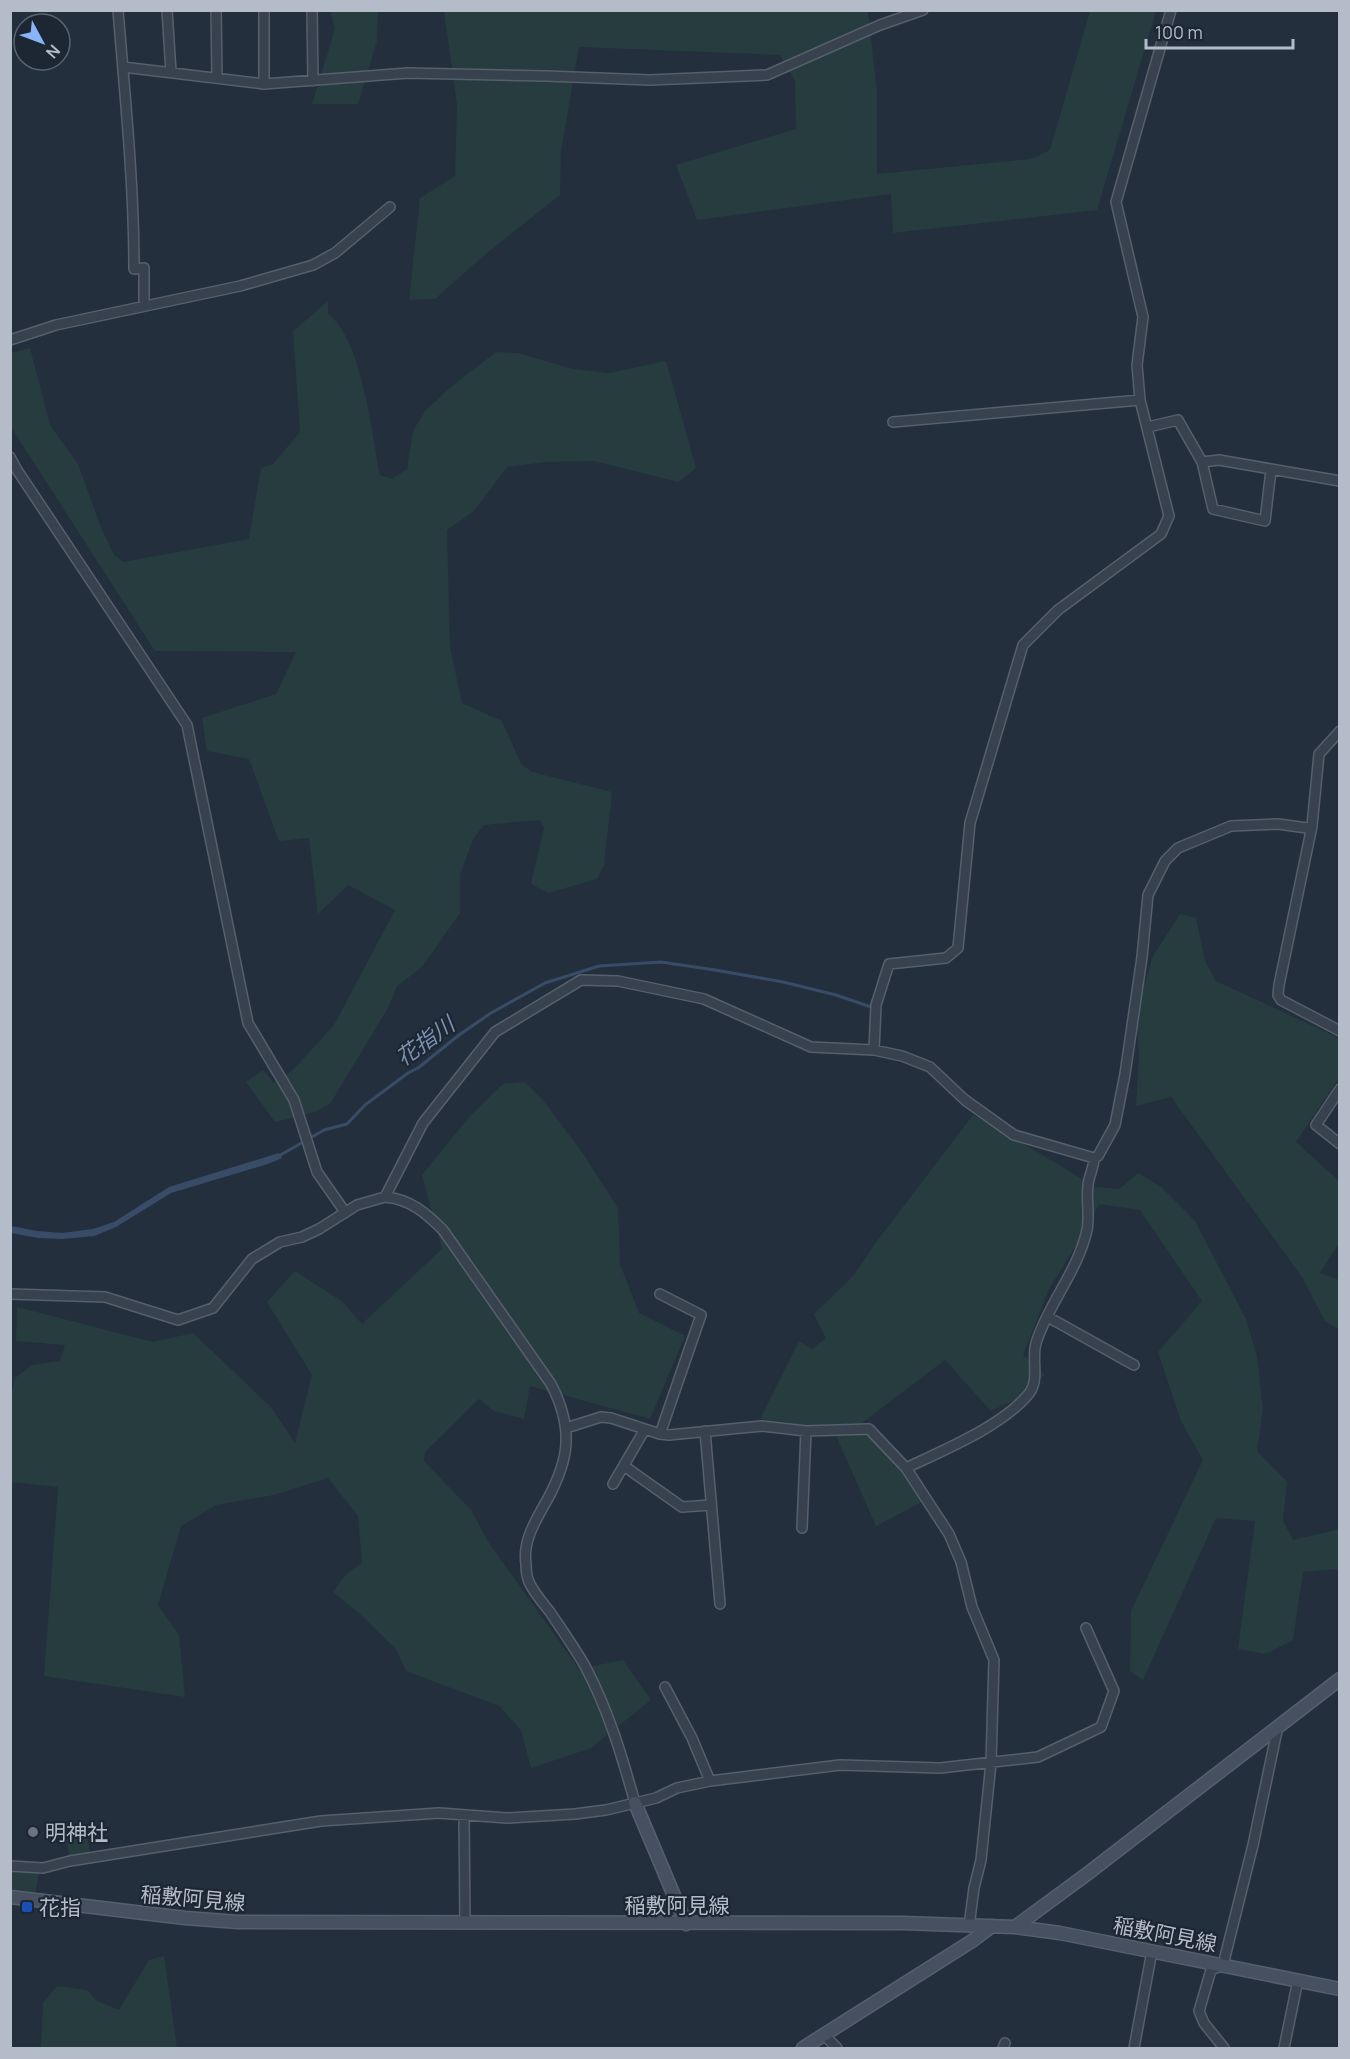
<svg xmlns="http://www.w3.org/2000/svg" width="1350" height="2059" viewBox="0 0 1350 2059" font-family="Manrope,'Noto Sans JP',sans-serif">
	<style>
		.green { fill: #263c3f }
		.water { fill: #394c67 }
		.lines { fill: none; stroke-linecap: round; stroke-linejoin: round }
		.stream { stroke: #394c67; stroke-width: 3 }
		.street-casing { stroke: #565f6c; stroke-width: 12 }
		.secondary-casing { stroke: #565f6c; stroke-width: 15 }
		.street { stroke: #38414e; stroke-width: 9 }
		.secondary { stroke: #465061; stroke-width: 12 }
		.worship-dot { fill: #6b7280; stroke: #1d2633; stroke-width: 2 }
		.transit-dot { fill: #1a4fb4; stroke: #1d2633; stroke-width: 2 }
		.labels { text-anchor: middle; dominant-baseline: central; stroke-width: 4.5; stroke-linejoin: round; paint-order: stroke }
		.poi-label { font-size: 21px; fill: #b4bcc9; stroke: #1d2633; text-anchor: start }
		.street-label { font-size: 21px; fill: #b4bcc9; stroke: #1d2633 }
		.water-label { font-size: 22px; font-style: italic; fill: #7c92b1; stroke: #1d2633 }
	</style>
	<rect width="100%" height="100%" fill="#242f3e"/>
	<path class="green" d="M330 11H378L377 41 358 104H312L335 29Z
		M444 11H868L877 92V174L1031 159 1050 150 1090 11H1156L1097 210 893 233 891 194 697 220 676 165 796 129 795 81 780 55 579 47 561 151 560 195 482 257 435 299 409 300 420 198 455 176 457 105Z
		M328 301V314C362 338 372 435 380 475L392 479 407 469 413 431 425 411 452 386 496 352 518 353 573 369 609 373 666 361 696 468 678 482 594 461 546 462 507 467 474 511 447 530 450 647 462 703 502 721 521 764 532 772 612 792 604 865 597 879 548 893 531 884 544 828 540 820 484 825 473 839 460 875V913L422 967 397 986 388 1008 330 1104 315 1112 275 1122 246 1082 263 1070 274 1083 292 1071 334 1025 395 910 348 885 318 914 309 838 279 841 249 759 207 751 202 718 276 694 296 652 155 651 11 427V353L30 348 50 425 78 464 100 525 114 555 123 562 249 539 261 468 273 464 300 432 293 331Z
		M1180 914 1196 918 1205 961 1216 981 1339 1038V1078L1296 1142 1339 1181V1243L1320 1273 1339 1280V1329L1325 1321 1302 1277 1171 1097 1136 1106 1139 1053 1136 1014 1153 956Z
		M524 1082 543 1100 582 1152 618 1208 620 1264 639 1313 685 1336 650 1419 530 1386 524 1419 494 1411 479 1399 425 1452 424 1461 471 1510 489 1543 579 1669 623 1660 651 1700 591 1748 531 1768 521 1730 499 1706 406 1671 396 1649 361 1615 333 1592 346 1574 362 1563 358 1516 328 1478 274 1495 216 1505 181 1526 158 1605 179 1635 185 1697 44 1676 58 1487 11 1482 10 1401 15 1378 32 1365 60 1361 65 1345 16 1341 17 1307 153 1342 193 1333 271 1407 295 1443 312 1375 267 1302 295 1271 343 1302 362 1324 442 1249 422 1175 470 1116 503 1084Z
		M973 1115 1053 1161 1094 1187 1119 1189 1138 1173 1161 1187 1195 1221 1246 1319 1257 1356 1263 1409 1257 1451 1287 1482 1283 1521 1293 1540 1336 1530 1339 1528V1569L1303 1572 1293 1640 1265 1654 1238 1649 1255 1521 1216 1518 1143 1680 1130 1671 1131 1611 1203 1460 1181 1421 1158 1352 1202 1301 1140 1210 1099 1204 1085 1231 1049 1289 1023 1355 1045 1375 1015 1400 991 1411 945 1360 862 1423 926 1500 876 1526 833 1429 760 1419 799 1341 812 1349 826 1338 814 1314 854 1275 877 1241Z
		M86 1833 91 1858 70 1861 66 1837Z
		M11 1870 39 1873 35 1894 11 1891Z
		M164 1956 177 2048H41L43 2003 57 1986 87 1990 97 2001 119 2010 149 1960Z"/>
	<path class="water" d="M279 1153 282 1158 268 1164 171 1193 116 1227 94 1236 63 1239 38 1238 11 1233V1226L37 1231 62 1233 93 1229 114 1222 169 1187Z"/>
	<g class="lines">
		<path class="stream" d="M277 1157 324 1130 347 1124 365 1105 408 1073 418 1068 459 1035 491 1013 545 983 599 966 661 962 715 970 783 982 836 995 874 1008"/>
		<g class="street-casing">
			<path id="street" d="M118 10C125 97 134 183 134 269L144 268V305
				M167 10 171 72
				M216 10 217 77
				M312 10 313 81
				M123 67 264 84 408 73 546 76 650 80 767 75 880 25 923 10
				M264 84V10
				M10 340 56 325 240 286 313 265 335 253 390 207
				M893 422 1140 400
				M1148 427 1178 420 1202 462 1213 509 1265 521 1271 470
				M10 457 17 470 187 725 248 1023 294 1100 317 1172 345 1212
				M1202 462 1219 460 1340 481
				M1312 826 1279 985 1278 995 1281 1000 1340 1031
				M874 1050 876 1005 889 964 946 958 958 948 970 823 1023 645 1058 610 1161 534 1169 516 1140 400 1137 365 1143 317 1116 202 1171 10
				M1340 1089 1316 1125 1340 1144
				M385 1197C410 1199 426 1213 443 1230L551 1384C576 1432 568 1465 542 1509 532 1527 523 1544 526 1564 526 1570 527 1577 529 1582 534 1593 543 1603 550 1612 562 1630 574 1647 585 1666 608 1709 622 1756 635 1803
				M10 1294 105 1297 178 1320 213 1308 252 1259 280 1242 302 1237 319 1229 357 1205 385 1197 423 1123 495 1032 581 980 618 981 704 999 811 1047 874 1050 902 1056 930 1067 965 1100 1014 1135 1094 1158 1098 1156 1115 1125 1125 1074 1142 957 1148 895 1165 861 1178 848 1231 826 1278 824 1307 828 1312 826 1319 754 1340 731
				M1048 1317 1134 1365
				M566 1428 601 1417 611 1418 660 1434 701 1315 660 1294
				M705 1431 720 1604
				M660 1434 669 1435 762 1426 806 1431 869 1429 906 1468 949 1534 961 1562 972 1607 994 1660 991 1763 981 1860 974 1888 969 1926
				M624 1466 682 1507 711 1505
				M906 1468C944 1450 1000 1427 1027 1396 1041 1381 1031 1361 1036 1343 1048 1304 1078 1271 1087 1230 1090 1215 1086 1200 1088 1185 1089 1176 1094 1167 1094 1158
				M613 1484 645 1429
				M802 1528 806 1431
				M665 1687 692 1738 710 1781
				M464 1815 465 1923
				M10 1866 43 1868 70 1861 321 1821 439 1813 507 1818 575 1814 606 1810 656 1798 677 1788 710 1781 840 1765 940 1768 1038 1757 1101 1727 1114 1691 1086 1628
				M824 2035 837 2048
				M1003 2048 1005 2043
				M1134 2048 1152 1951
				M1224 2048 1204 2023 1199 2011 1211 1970 1223 1965 1253 1845 1278 1726
				M1284 2048 1298 1980"/>
		</g>
		<g class="secondary-casing">
			<path id="secondary" d="M635 1803 686 1924
				M10 1897 185 1918 238 1922 903 1923 1015 1927 1060 1933 1340 1989
				M1015 1927 1087 1874 1340 1679
				M803 2048 972 1941 992 1926"/>
		</g>
		<use href="#street" class="street"/>
		<use href="#secondary" class="secondary"/>
	</g>
	<circle class="worship-dot" cx="33" cy="1832" r="6"/>
	<rect class="transit-dot" x="21" y="1901" width="12" height="12" rx="3"/>
	<g class="labels">
		<g class="poi-label">
			<text x="45" y="1832">明神社</text>
			<text x="39" y="1907">花指</text>
		</g>
		<g class="street-label">
			<text transform="translate(193 1898) rotate(5)">稲敷阿見線</text>
			<text x="677" y="1905">稲敷阿見線</text>
			<text transform="translate(1165 1934) rotate(11)">稲敷阿見線</text>
		</g>
		<g class="water-label">
			<text transform="translate(425 1041) rotate(-36)">花指川</text>
		</g>
	</g>
	<rect width="1350" height="2059" fill="none" stroke="#b4bcc9" stroke-width="24"/>
	<g transform="translate(42 42) rotate(131)"><circle r="28" fill="#1d2633" stroke="#59626f" stroke-width="1.5"/>
	<path d="M0-4.5L10 22L0 15L-10 22Z" fill="#8ab4f8"/>
	<text y="-9" font-size="16" font-weight="bold" text-anchor="middle" fill="#b4bcc9">N</text>
	</g>
	<path d="M1146 39v9h147v-9" fill="none" stroke="#b4bcc9" stroke-width="3"/>
	<text x="1155" y="39" font-size="18" fill="#b4bcc9" stroke="#1d2633" stroke-width="4.5" paint-order="stroke">100 m</text>
</svg>
